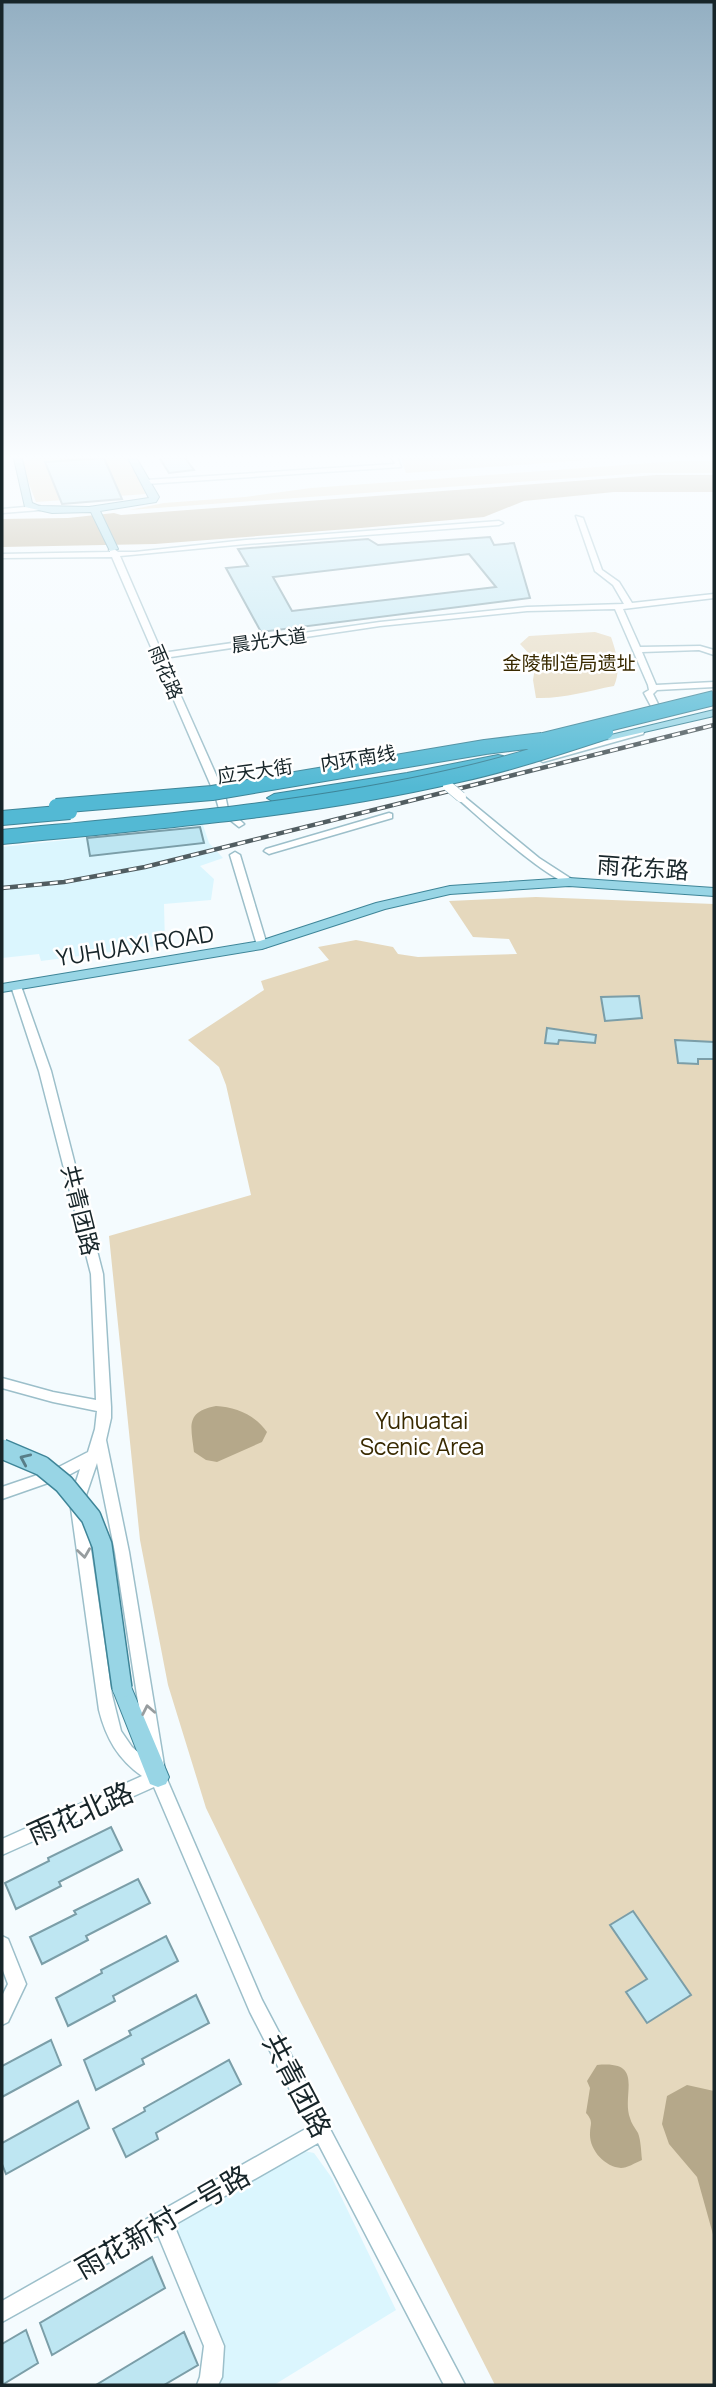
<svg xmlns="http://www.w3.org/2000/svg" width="716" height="2387" viewBox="0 0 716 2387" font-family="Manrope,'Noto Sans SC',sans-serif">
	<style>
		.built { fill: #dbf6fe }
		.green { fill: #e5d8bd }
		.water { fill: #b5a88a }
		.building { fill: #bee6f2; stroke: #7b9ea8; stroke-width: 2; fill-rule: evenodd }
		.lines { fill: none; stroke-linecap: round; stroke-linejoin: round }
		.minor-casing { stroke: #9cbfca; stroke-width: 3 }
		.major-casing { stroke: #3e8598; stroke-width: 2 }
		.highway-casing { stroke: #3e8598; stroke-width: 2 }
		.minor { fill: #fff; fill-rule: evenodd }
		.major { fill: #98d5e5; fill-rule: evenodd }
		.highway { fill: #53b9d4; fill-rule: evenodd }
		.rail-casing { stroke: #515d61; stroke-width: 4.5 }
		.rail { stroke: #fff; stroke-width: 2.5; stroke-dasharray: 8; stroke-linecap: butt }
		.minor-bridge-casing { stroke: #9cbfca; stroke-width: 11; stroke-linecap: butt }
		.major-bridge-casing { stroke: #3e8598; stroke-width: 22; stroke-linecap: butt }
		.highway-bridge-casing { stroke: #3e8598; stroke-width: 16; stroke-linecap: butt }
		.minor-bridge { stroke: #fff; stroke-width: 10 }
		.major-bridge { stroke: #98d5e5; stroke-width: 19 }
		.highway-bridge { stroke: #53b9d4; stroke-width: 14 }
		.oneway { stroke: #587d87 }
		.oneway2 { stroke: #979d9f }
		.labels { text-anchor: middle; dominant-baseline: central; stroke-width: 5; stroke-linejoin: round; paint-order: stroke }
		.far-street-label { font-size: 19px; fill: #172529; stroke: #fff }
		.far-park-label { font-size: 19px; fill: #392a00; stroke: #fff }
		.street-label { font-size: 23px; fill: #172529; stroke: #fff }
		.park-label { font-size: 23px; fill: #392a00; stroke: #fff }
		.near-street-label { font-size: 28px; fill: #172529; stroke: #fff }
	</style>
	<rect width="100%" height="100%" fill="#f4fbfe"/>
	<path class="built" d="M203 825 209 843 223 858 200 866 214 879 211 900 164 904 165 945 41 961 39 954 2 958V847Z
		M289 2148 314 2153 332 2178 396 2310 274 2385H208L211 2377 214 2346 162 2221Z"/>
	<path class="green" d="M74 454H125L146 494 36 502 21 463 34 457Z
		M399 454H670L406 473Z
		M679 461H714V473H643L129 510 164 503 245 497 311 488Z
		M595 632 611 637C617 654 621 670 614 686 587 691 563 699 536 698L533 680 536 661 520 644 529 636Z
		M536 897 714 904V2385H495L299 1999 206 1808 168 1685 140 1540 109 1236 251 1195 226 1085 219 1067 188 1040 264 990 261 981 329 960 318 947 356 940 393 947 398 954 418 957 517 954 509 939 473 937 449 901Z"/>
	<path class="water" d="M656 475H714V492H614L524 501 484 517 361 528 155 544 2 547V519L68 518 114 513 121 515Z
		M216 1406C236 1407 255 1415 267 1432L262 1442 217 1462 206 1460 194 1452C191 1426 185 1412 216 1406Z
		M597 2065C646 2060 621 2094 630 2118 631 2123 635 2128 638 2133 641 2141 641 2151 642 2160 635 2163 627 2168 621 2168 605 2167 589 2150 590 2133 590 2124 594 2122 586 2113L590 2088 587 2081Z
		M687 2085 714 2091V2238L697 2177 669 2144 662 2124 667 2096Z"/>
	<path class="building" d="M157 454H182L194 470 169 473Z
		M104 458 122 499 62 504 45 462Z
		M490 537 494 545 514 543 530 598 261 632 226 568 248 566 238 549 368 539 378 545ZM469 554 496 587 292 611 273 577Z
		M200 827 204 843 90 856 87 838Z
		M639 996 642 1018 605 1021 601 997Z
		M547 1028 596 1035 595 1043 559 1040 558 1044 545 1043Z
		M675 1040 714 1042V1059H698V1064L678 1063Z
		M111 1827 122 1850 59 1882 61 1886 16 1909 5 1883 49 1861 48 1858Z
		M138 1879 150 1903 86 1936 88 1940 42 1964 30 1937 76 1914 74 1911Z
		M633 1911 691 1995 647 2023 626 1992 647 1979 610 1925Z
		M166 1936 178 1961 113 1996 115 2001 68 2026 56 1998 102 1973 101 1970Z
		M196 1995 209 2023 142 2059 144 2064 96 2090 84 2060 131 2035 129 2031Z
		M51 2040 61 2065 2 2097V2066Z
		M229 2060 241 2084 156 2133 158 2139 126 2157 113 2129 145 2111 144 2108Z
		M78 2101 89 2128 6 2174 2 2164V2143Z
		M152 2257 165 2288 52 2355 40 2323Z
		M26 2330 38 2363 2 2385V2344Z
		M184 2332 198 2365 164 2385H96Z"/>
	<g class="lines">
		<g class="minor-casing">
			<path id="minor" d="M3 454H20C17 457 6 457 3 454Z
				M390 454H396L401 467 146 484 143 482 146 480 395 464Z
				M37 506H40V510L2 513V509Z
				M576 516 583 518 602 570 619 582 632 603 714 594V598L623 609 640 647 700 646 714 650V655L699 650 642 652 656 685 714 682V687L657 690 653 694 660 708 653 710 644 693 649 690 648 685 615 609 527 611 380 626 164 658 225 795 228 809 244 824 239 827 220 812 215 795 112 557 2 558V554L110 552 109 550 113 548 118 552H135L246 540 499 521 503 523 499 525 246 544 120 556 162 653 380 622 527 607 624 604 613 585 595 571Z
				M640 729 644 732 643 734 543 762 538 759Z
				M461 794 539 858 573 880V884C553 886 477 815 458 799L456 797Z
				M389 813 392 814V818L272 853 269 854 264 851 266 849Z
				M235 852 240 855 267 945 266 947 262 948 257 945 230 855Z
				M16 983 21 986 51 1071 103 1274 111 1407V1418L106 1440 129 1552 166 1777 262 2000 465 2385H444L318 2143 174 2225 224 2346 222 2377 218 2385H197L200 2377 204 2346 158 2235 2 2322V2301L309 2127 250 2012 154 1787 2 1855V1839L142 1776C118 1759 106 1738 99 1710L70 1501 80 1469 65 1477 2 1499V1487L55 1469 88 1452 95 1429 97 1411 53 1402 2 1388V1378L53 1392 96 1400 91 1274 39 1071 11 986ZM97 1463 115 1552 147 1760 132 1747 121 1731 112 1695 84 1501Z
				M2 1936 8 1939 26 1984 8 2022 2 2025V1996L8 1984 2 1968Z"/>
		</g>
		<g class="major-casing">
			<path id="major" d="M13 454H21L32 503 39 506 89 507 149 498 126 454H134L159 497 156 502 100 511 118 549 110 551 91 512 52 513 25 507Z
				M714 710V716L592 744 586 741Z
				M569 878 714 888V896L569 886 450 894 385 909 262 949 2 992V984L260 941 376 903 450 886Z
				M122 1679 129 1682 169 1777 166 1784 158 1787 150 1784 112 1688 115 1682Z"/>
		</g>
		<g class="highway-casing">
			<path id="highway" d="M498 755 503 756V762L407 781 274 802 267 798 274 794 407 773Z"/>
		</g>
		<use href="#minor" class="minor"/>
		<use href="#major" class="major"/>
		<use href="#highway" class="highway"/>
		<g class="rail-casing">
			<path id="rail" d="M2 888 64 882 145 867 714 725"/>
		</g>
		<use href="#rail" class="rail"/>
		<g class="minor-bridge-casing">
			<path id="minor-bridge" d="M448 786 461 797"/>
		</g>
		<g class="major-bridge-casing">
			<path id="major-bridge" d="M2 1449 42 1466 64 1484 91 1517 102 1545 122 1688"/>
		</g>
		<g class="highway-bridge-casing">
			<path id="highway-bridge" d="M531 743 714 698
				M56 806 212 793 485 747 542 740
				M2 818 70 812
				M2 837C155 822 309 810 459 775 509 764 557 748 606 732"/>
		</g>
		<use href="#minor-bridge" class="minor-bridge"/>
		<use href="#major-bridge" class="major-bridge"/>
		<use href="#highway-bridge" class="highway-bridge"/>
	</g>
	<defs><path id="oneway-chevron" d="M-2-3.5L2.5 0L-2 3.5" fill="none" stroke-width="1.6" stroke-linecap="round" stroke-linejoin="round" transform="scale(1.75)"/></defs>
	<use class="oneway" href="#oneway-chevron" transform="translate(25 1459) rotate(-156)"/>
	<g class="oneway2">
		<use href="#oneway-chevron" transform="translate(84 1553) rotate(82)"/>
		<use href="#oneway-chevron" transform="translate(148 1710) rotate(-101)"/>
	</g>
	<linearGradient id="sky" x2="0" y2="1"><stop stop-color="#93afc2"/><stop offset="0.58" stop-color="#fafdff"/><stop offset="1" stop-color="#fafdff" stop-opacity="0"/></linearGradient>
	<rect width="716" height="788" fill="url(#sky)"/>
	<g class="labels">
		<g class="far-street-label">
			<text transform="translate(269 640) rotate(-8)">晨光大道</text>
			<text transform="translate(166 672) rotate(67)">雨花路</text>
			<text transform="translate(358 758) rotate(-9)">内环南线</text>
			<text transform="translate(255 771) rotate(-8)">应天大街</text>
		</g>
		<g class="far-park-label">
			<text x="569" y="663">金陵制造局遗址</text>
		</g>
		<g class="street-label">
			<text transform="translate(643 867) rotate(4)">雨花东路</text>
			<text transform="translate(135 945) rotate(-9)">YUHUAXI ROAD</text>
			<text transform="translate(81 1210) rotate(76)">共青团路</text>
		</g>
		<g class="park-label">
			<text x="422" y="1420">Yuhuatai<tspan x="422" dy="26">Scenic Area</tspan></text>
		</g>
		<g class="near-street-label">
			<text transform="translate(80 1812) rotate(-24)">雨花北路</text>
			<text transform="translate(298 2085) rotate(62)">共青团路</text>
			<text transform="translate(162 2221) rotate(-30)">雨花新村一号路</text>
		</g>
	</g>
	<rect width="716" height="2387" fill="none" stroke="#172529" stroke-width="7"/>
</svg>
